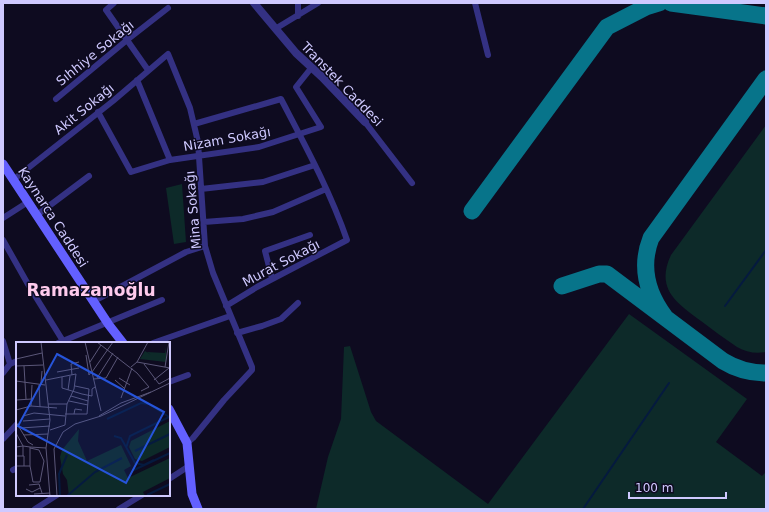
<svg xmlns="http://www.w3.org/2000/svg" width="769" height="512" viewBox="0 0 769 512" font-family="'DejaVu Sans',sans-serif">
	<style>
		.green { fill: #0d2a29 }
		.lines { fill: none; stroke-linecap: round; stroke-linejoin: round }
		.stream { stroke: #051a3f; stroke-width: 2 }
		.taxiway { stroke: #07748a; stroke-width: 17 }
		.minor { stroke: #343183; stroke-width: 6 }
		.tertiary { stroke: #343183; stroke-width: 8 }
		.secondary { stroke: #6360ff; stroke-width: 9 }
		.labels { text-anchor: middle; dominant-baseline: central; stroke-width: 3; stroke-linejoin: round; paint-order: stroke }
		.street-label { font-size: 13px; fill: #cfc9ff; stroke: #0e0b20 }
		.district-label { font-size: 17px; font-weight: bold; fill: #ffcbed; stroke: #0e0b20 }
		.inset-river { fill: none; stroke: #051a3f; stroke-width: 2 }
		.inset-road { fill: none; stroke: #5b5779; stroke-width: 1 }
		.view { fill: #2654da; fill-opacity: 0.15; stroke: #2654da; stroke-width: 2 }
		.inset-edge { fill: none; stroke: #cfc9ff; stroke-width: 2 }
	</style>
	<rect width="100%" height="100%" fill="#0e0b20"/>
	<path class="green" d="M766 125V352C755 354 746 352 737 347 725 339 713 330 701 321 677 303 655 289 671 255Z
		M182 184 186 242 174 244 166 188Z
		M629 314 747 399 716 442 762 476 766 472V509H316L328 457 341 419 344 347 350 346 371 412 376 421 488 504Z"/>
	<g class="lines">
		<path class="stream" d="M725 306 766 250
			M583 509 669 383"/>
		<path class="taxiway" d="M671 3 766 16
			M472 211 607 27 646 7 659 3
			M562 286 599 274H607L723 361C736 369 750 373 766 373
			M665 317C647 293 640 266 651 238L766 79"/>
		<path class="minor" d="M114 3 106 10 148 70
			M475 3 488 55
			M298 16V3
			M275 29 318 3
			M137 80 170 160
			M56 99 127 40 168 8
			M98 112 131 172 170 160 259 147 321 127 296 87 312 67
			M365 122 412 183
			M194 124 281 99C305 145 330 191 347 240L257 287 226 306
			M13 180 113 101 168 54 190 108 198 142 205 246 213 273 252 367V370L224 400 193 438 187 443
			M201 189 263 182 315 165
			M37 215 89 176
			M3 218 28 202
			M204 222 243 219 273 212 326 189
			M3 240 29 286 63 341
			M272 278 265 251 310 235
			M94 301 186 252 205 246
			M237 333 262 326 281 319 298 303
			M3 341 10 364
			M58 343 162 300
			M153 343 230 316
			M3 373 10 364 17 361
			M169 382 188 375
			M3 439 17 424
			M13 470 17 468
			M169 479 189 466
			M35 509 57 495
			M119 509 142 495"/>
		<path class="tertiary" d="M254 3 296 53 322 77 365 122"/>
		<path class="secondary" d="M3 164 109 325 123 343
			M169 409 187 443 192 494 198 509"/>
	</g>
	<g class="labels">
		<g class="street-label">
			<text transform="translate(95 53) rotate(-39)">Sıhhiye Sokağı</text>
			<text transform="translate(342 84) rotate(46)">Transtek Caddesi</text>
			<text transform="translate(84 109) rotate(-39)">Akit Sokağı</text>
			<text transform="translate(227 139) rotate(-10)">Nizam Sokağı</text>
			<text transform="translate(193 210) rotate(-95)">Mina Sokağı</text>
			<text transform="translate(53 217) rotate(57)">Kaynarca Caddesi</text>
			<text transform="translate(281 263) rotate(-28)">Murat Sokağı</text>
		</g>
		<g class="district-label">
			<text x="91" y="290">Ramazanoğlu</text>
		</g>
	</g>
	<g transform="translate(16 342)">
		<rect width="154" height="154" fill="#0e0b20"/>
		<path d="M150 5V20L124 17 129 9 135 13 131 10 149 11ZM154 79V105L126 119 119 117 113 105 115 99ZM63 87 62 99 71 119 105 103 115 124 108 128 112 136 154 116V136L127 150 129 154H53L51 138 47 132 44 115 46 108Z" fill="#0d2a29"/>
		<path class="inset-river" d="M91 77 125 61 133 62 153 75M98 94 105 96 119 121 128 123 138 118M110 106 114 94 153 75M119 109 154 92M118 128 154 111M131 153 154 142M44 154 43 132 51 113M51 154 79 130 106 116"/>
		<path class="inset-road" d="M25 0 34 78 30 106 34 154M69 0 85 69M81 0 121 31 133 45 125 49M70 13 73 33 75 30M0 17 26 11M74 20 85 3M121 20 154 26M128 22 143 42 154 36M0 24 27 23M8 24 10 57M115 25 121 20 132 0M149 25 153 0M41 30 63 26M76 30 97 0M56 33 55 22 63 20M46 35V46L66 52 76 54V47L79 45M81 36 97 11M103 36 114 43M77 37 90 36 102 15M30 38 60 32 58 47 51 62 49 83 34 88M99 38 108 46M138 38 153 26M0 39 29 43M25 41 26 29M23 43 24 65M52 48 54 34M55 54 72 59M105 56 116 26M0 58 16 57M53 59 72 63M32 62H51M15 64 16 43M0 68 15 64 41 66M49 72H71L73 47 59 44M58 72 59 67 66 68M7 74 18 71 49 74M83 74 105 61 135 50M7 79 34 77M0 80 12 100 17 103M5 86 34 84M0 91 7 104 0 105M8 93 32 92M14 106 23 108 28 119 24 140H17L14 124M0 114H8V124M7 114V104L14 105M0 124H14V105L30 106M13 143 23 142 26 151M10 147 16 150 24 146M18 152 34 151M41 154 38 107 47 90 59 82 85 74 154 41"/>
		<path class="view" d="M41 12 148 70 110 141 2 84Z"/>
		<rect width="154" height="154" class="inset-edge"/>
	</g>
	<rect width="769" height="512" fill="none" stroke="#cfc9ff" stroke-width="8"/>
	<path d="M629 492v6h97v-6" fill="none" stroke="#cfc9ff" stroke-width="2"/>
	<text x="635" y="492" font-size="12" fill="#cfc9ff" stroke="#0e0b20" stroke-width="3" paint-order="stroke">100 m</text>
</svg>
